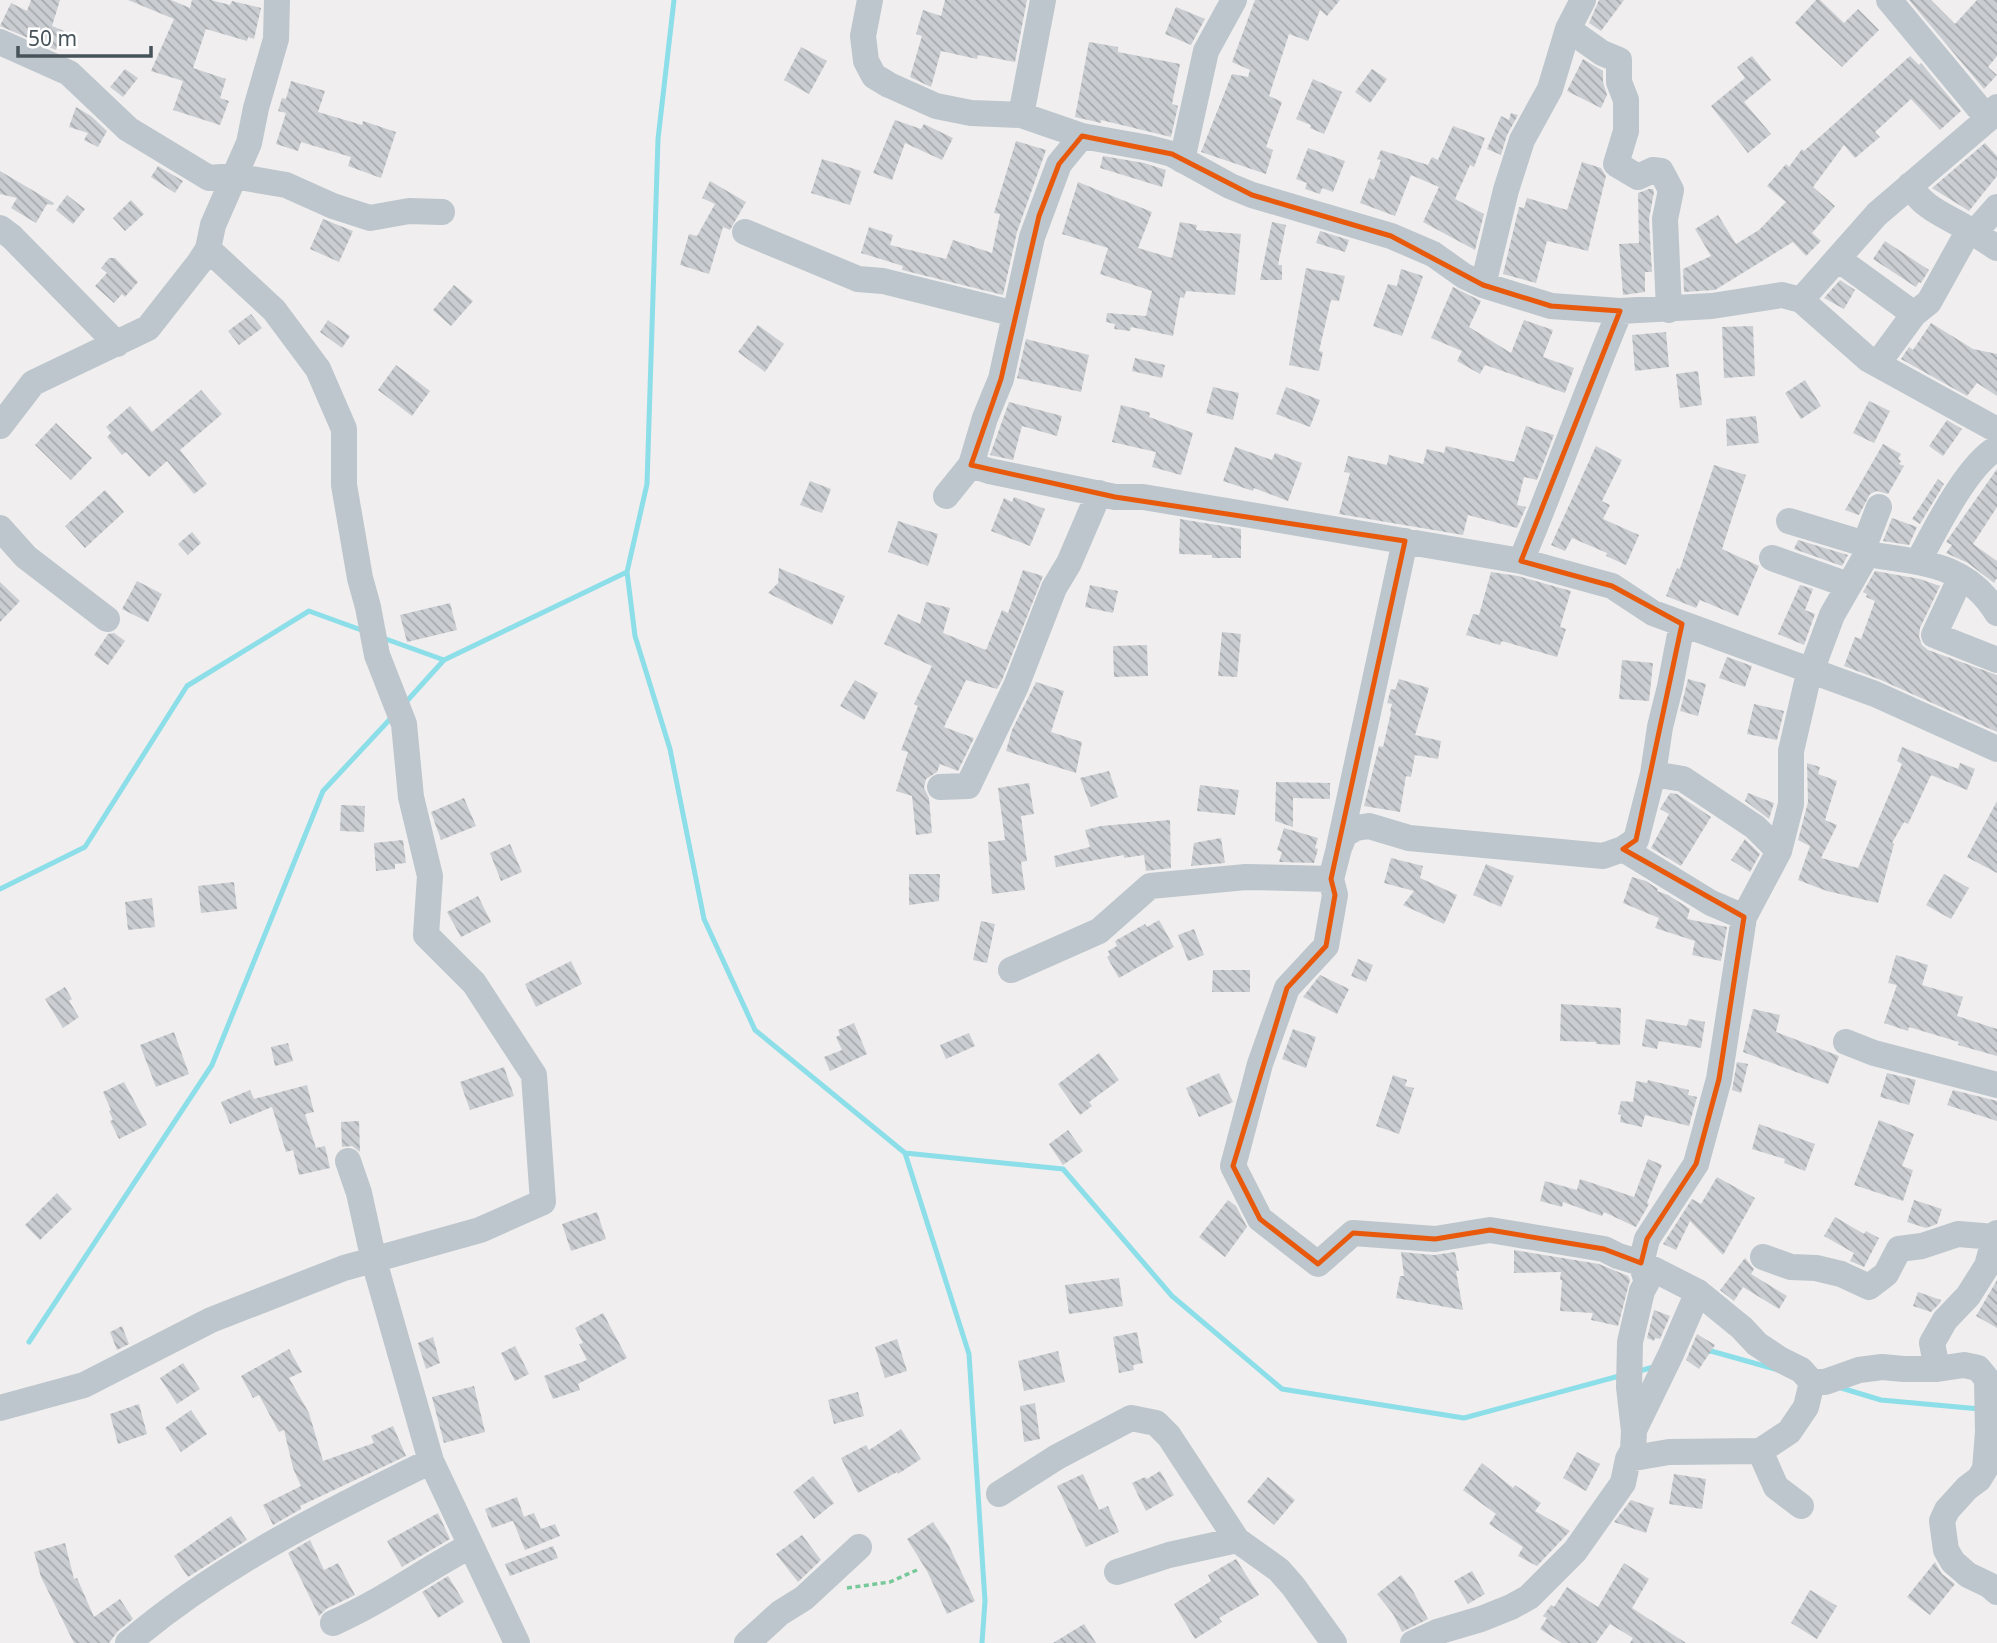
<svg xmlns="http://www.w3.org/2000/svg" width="1997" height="1643" viewBox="0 0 1997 1643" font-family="'Noto Sans',sans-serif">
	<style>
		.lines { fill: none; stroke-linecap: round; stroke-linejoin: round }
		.stream { stroke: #8cdee8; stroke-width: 5 }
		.building { fill: url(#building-back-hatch) }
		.path { stroke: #77c999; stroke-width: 3.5; stroke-dasharray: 5 3.5; stroke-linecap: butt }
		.minor { stroke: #bcc6cc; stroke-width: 26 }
		.marked { fill: none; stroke: #e8590c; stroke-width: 5; stroke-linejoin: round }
	</style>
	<defs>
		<pattern id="building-back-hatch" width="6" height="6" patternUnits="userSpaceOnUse" patternTransform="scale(1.75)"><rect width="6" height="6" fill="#caced2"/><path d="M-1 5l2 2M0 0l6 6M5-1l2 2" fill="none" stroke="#a6aaad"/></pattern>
	</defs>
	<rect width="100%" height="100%" fill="#f0eeee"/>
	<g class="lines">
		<path class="stream" d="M627 572 635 636 670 749 704 919 755 1030 905 1153 969 1354 985 1601 982 1643
			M383 638 444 660
			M406 702 444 660 627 572 647 484 658 139 674 0
			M0 889 85 847 187 686 309 611 364 631
			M905 1153 1063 1169 1172 1296 1282 1389 1464 1418 1623 1375
			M29 1342 212 1065 323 791 392 717
			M1707 1352 1711 1351 1775 1369
			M1636 1372 1657 1366
			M1838 1387 1881 1400 1980 1409"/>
	</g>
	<path class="building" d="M31 0H60L52 26 64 31 56 50 0 26 11 3 27 11Z
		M128 0H171L190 8 192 0H211L230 5 232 1 261 8 254 39 248 37 247 41 206 29 193 68 226 79 220 98 229 101 220 125 173 110 183 81 151 71 174 19Z
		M945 0H1027L1015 62 978 55 977 59 941 51 931 87 910 77 922 36 916 34 923 10 941 16Z
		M1255 0H1340L1327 16 1320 10 1308 41 1289 34 1269 96 1282 102 1266 147 1273 150 1266 174 1201 152 1232 74 1248 77 1250 70 1232 62Z
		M1599 0H1624L1601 31 1589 23Z
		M1816 0H1820L1844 23 1858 9 1879 30 1842 67 1795 23Z
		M1909 0H1931L1955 24 1977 0H1997V56L1988 67 1997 75 1984 89Z
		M1176 7 1205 19 1191 45 1165 34Z
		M1089 42 1118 47V52L1180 64 1172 104 1178 106 1171 137 1101 120V123L1075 117Z
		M801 47 827 61 809 94 784 80Z
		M1752 56 1771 80 1744 102 1771 134 1748 153 1711 106 1745 78 1737 67Z
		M1910 56 1919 65 1921 63 1961 111 1940 130 1911 99 1875 132 1880 137 1855 158 1844 145 1813 187 1835 206 1812 233 1821 241 1806 256 1793 242 1715 290 1684 292 1683 269 1711 256 1695 229 1718 215 1736 244 1759 230 1786 202 1767 186 1786 164 1789 167 1802 149 1804 151Z
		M1583 59 1603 71V82L1607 95 1601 108 1567 91Z
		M125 69 138 78 123 97 110 87Z
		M1372 69 1387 79 1370 103 1355 92Z
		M1313 79 1342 92 1324 134 1310 128 1311 125 1296 119Z
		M291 81 325 91 318 112 362 125 363 121 396 132 381 178 348 166 351 157 301 142 298 151 276 144 286 113 278 111 282 98 286 99Z
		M76 107 91 116 107 131 98 147 84 140 88 133 69 127Z
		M1511 113 1518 115 1507 135 1501 155 1487 149 1501 116 1509 120Z
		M895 120 921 129 924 124 953 138 942 160 905 143 892 180 873 173Z
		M1453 126 1485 138 1474 167 1470 165 1455 199 1484 214 1475 250 1423 222 1439 187 1411 175 1395 216 1360 203 1369 178 1374 180 1381 160 1377 159 1381 150 1428 165 1432 157 1438 160Z
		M1016 141 1046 150 1017 232 1003 295 902 270 903 266 861 253 869 227 893 235 890 245 946 259 953 240 992 253 1000 214 994 213Z
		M1985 143 1997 156V176L1969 211 1932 188Z
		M1308 148 1345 161 1333 192 1322 188 1320 194 1305 189 1307 183 1296 179Z
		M1103 156 1144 163 1166 170 1162 187 1100 168Z
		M822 159 861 171 850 205 811 193Z
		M1582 162 1601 168 1606 176 1588 251 1547 241 1536 283 1503 274 1519 207 1524 208 1527 198 1567 210Z
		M158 166 183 181 175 193 151 177Z
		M0 171 54 203 53 205 47 204 36 223 11 208 17 198 0 194Z
		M710 181 746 202 730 230 723 227 709 274 680 265 689 234 697 236 715 204 702 198Z
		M1078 182 1152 212 1138 248 1172 258 1180 222 1197 225 1196 230 1241 234 1235 295 1186 291 1184 298 1180 297 1173 336 1131 327 1130 331 1114 329 1115 324 1106 322 1107 313 1146 316 1152 291 1100 274 1108 248 1062 234Z
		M1649 189H1653L1654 192 1649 219 1652 272H1645V292L1623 295 1619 244 1639 243 1638 193Z
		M67 195 85 209 73 224 56 210Z
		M131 200 144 214 125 231 113 218Z
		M323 219 353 231 339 262 310 249Z
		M1272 222 1286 225 1278 265H1282V280H1260Z
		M1320 231 1349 240 1345 252 1316 243Z
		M1885 241 1929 270 1921 283 1919 282 1916 287 1873 259Z
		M109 258H115L138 282 125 297 122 294 114 303 95 286 107 273 101 268Z
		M1306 268 1345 276 1339 301 1331 300 1319 351 1323 352 1319 371 1289 365Z
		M1401 269 1423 276 1402 336 1373 326 1388 284 1397 286Z
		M1840 280 1855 290 1844 309 1824 298Z
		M454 285 473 301 451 326 433 310Z
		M1453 287 1481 301 1469 327 1511 353 1524 320 1553 330 1543 357 1574 368 1565 393 1485 365 1480 374 1457 361 1462 351 1431 338Z
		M251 314 262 328 239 345 228 331Z
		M328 320 350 336 342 348 320 332Z
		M1931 323 1973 349 1997 354V396L1977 383 1967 396 1901 359 1909 347 1913 350Z
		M758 325 784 344 765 372 738 352Z
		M1753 326 1755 376 1724 378 1722 327Z
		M1666 332 1669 367 1635 371 1632 335Z
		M1026 339 1089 355 1081 392 1017 378Z
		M1135 358 1165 365 1162 378 1132 371Z
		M396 365 430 391 412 416 378 390Z
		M1698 371 1702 405 1680 408 1676 374Z
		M1805 380 1821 406 1801 419 1785 393Z
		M1213 387 1239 393 1233 420 1206 413Z
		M1286 387 1320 400 1310 427 1276 414Z
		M201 390 222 414 180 450 207 484 194 494 167 461 149 477 126 452 122 455 107 437 111 433 106 427 130 406 152 432Z
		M1869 401 1890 411 1874 443 1853 433Z
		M1009 402 1062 416 1057 436 1022 426 1013 460 990 455Z
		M1121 405 1148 412 1150 413 1149 417 1193 433 1181 475 1152 467 1156 452 1112 442Z
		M1756 416 1759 443 1727 446 1726 419Z
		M1947 420 1962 429 1943 456 1929 446Z
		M56 423 92 458 71 480 35 445Z
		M1526 426 1554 435 1537 480 1524 477 1517 505 1526 507 1517 528 1468 515 1463 535 1339 514 1350 473 1344 472 1348 456 1387 465 1389 455 1423 464 1427 449 1444 453 1446 446 1514 462Z
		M1883 444 1901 454 1898 459 1901 461 1899 464 1904 466 1888 494 1877 491 1870 494 1859 515 1845 510Z
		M1596 446 1622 460 1602 501 1610 505 1603 519 1639 535 1626 565 1606 556 1607 553 1572 538 1565 551 1551 545Z
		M1235 447 1272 460 1275 453 1302 463 1288 501 1254 488 1253 491 1223 481Z
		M1714 465 1746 475 1722 549 1759 566 1738 616 1700 600 1696 608 1666 596 1677 568 1680 569Z
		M1997 469V507L1973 544 1997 561V578L1994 583 1968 563 1946 553 1952 545 1946 542Z
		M1938 479 1944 484 1920 524 1912 519Z
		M810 481 831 489 822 513 800 505Z
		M105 490 124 512 85 548 65 526Z
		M1014 497 1045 509 1030 546 991 531 1004 498 1012 502Z
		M1892 518 1917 527 1909 545 1883 541Z
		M1180 519 1241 529V558H1212V555L1179 554Z
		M898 521 938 534 928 566 888 552Z
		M192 532 201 543 188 555 178 544Z
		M1798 540 1848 555 1842 566 1794 549Z
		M779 568 845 596 832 625 768 593 778 583Z
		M1023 570 1043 576 1002 680 997 689 966 680 944 727 974 738 958 771 940 764 937 772 926 779 924 788 929 798 932 833 916 835 912 796 896 791 908 752 901 750 918 706 914 704 932 666 884 644 898 614 920 624 926 602 950 608 943 633 986 650 1002 610 1008 613Z
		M1875 571 1920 579 1940 586 1920 628 1919 637 1922 645 1928 650 1997 675V732L1881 680 1844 666 1855 637 1861 639 1875 601 1866 597 1867 594 1863 592Z
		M1491 572 1518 576 1571 591 1560 627 1566 629 1557 657 1502 641 1500 645 1466 635 1473 614 1479 615Z
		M137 581 162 594 148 622 122 609Z
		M0 582 20 601 0 622Z
		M1090 585 1118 591 1113 613 1085 607Z
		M1800 585 1813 589 1805 610 1815 614 1804 645 1778 634Z
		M450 603 457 630 407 642 400 615Z
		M1222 632 1241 634 1237 677 1218 676Z
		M114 633 125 641 108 665 94 655 108 634Z
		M1147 645 1148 676 1114 677 1113 646Z
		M1727 657 1752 666 1745 687 1719 678Z
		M1622 660 1653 663 1649 701 1619 699Z
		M1399 679 1429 688 1415 735 1441 741 1438 759 1415 755 1411 777 1406 776 1400 812 1364 806 1379 746 1383 747 1391 712 1390 711 1392 704 1387 703 1391 689 1395 690Z
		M1688 679 1706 684 1698 716 1680 711Z
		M855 680 878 693 864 720 840 706Z
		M1036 682 1064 691 1051 732 1082 742 1076 773 1006 751 1012 730Z
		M1754 704 1784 711 1777 740 1747 734Z
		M1902 747 1958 769 1960 763 1975 769 1967 790 1931 775 1908 824 1904 822 1892 843 1894 844 1878 903 1827 891 1798 880 1810 846 1798 840 1808 802 1807 763 1820 767 1818 774 1837 781 1825 820 1837 825 1821 858 1858 868 1902 764 1897 761Z
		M1109 771 1118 797 1091 807 1080 778Z
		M1276 782 1330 783V799L1293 798V827L1275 821Z
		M1029 783 1034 814 1021 816 1027 861 1021 862 1025 890 992 894 988 842 1005 840 998 788Z
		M1200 785 1239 790 1235 815 1197 811Z
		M1670 793 1677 794 1711 817 1681 866 1651 848 1669 814 1660 809Z
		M1748 793 1774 803 1769 819 1745 801Z
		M464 798 476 826 441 840 431 812Z
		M1997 801V873L1967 857Z
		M341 805 365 806 364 832 340 831Z
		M1170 820 1171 868 1146 871 1144 855 1124 858V855L1056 867 1054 856 1090 847 1085 830 1101 826Z
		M1284 828 1318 838 1315 848 1318 849 1314 863 1279 862 1282 852 1277 850Z
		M1221 838 1225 863 1191 866 1194 843Z
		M1745 839 1760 854 1750 872 1731 860Z
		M403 840 406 863 395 864V869L376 871 374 843Z
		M510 844 522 872 501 881 490 853Z
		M1391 858 1423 866 1420 878 1457 895 1444 924 1403 905 1414 891 1384 883Z
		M1486 864 1514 876 1501 907 1473 895Z
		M909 874H940L939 901 909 905Z
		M1944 874 1969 888 1951 919 1926 905Z
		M1632 877 1646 881 1658 889 1657 891 1668 895 1690 909 1687 919 1727 927 1721 961 1692 955 1695 941 1655 928 1659 918 1623 903Z
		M234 882 237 909 201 913 198 886Z
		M478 896 491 922 461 937 447 912Z
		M152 898 155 927 128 930 125 902Z
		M1159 920 1174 947 1119 978 1107 957 1110 955 1108 951 1117 946 1115 941 1145 924 1147 927Z
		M981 921 995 924 987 963 973 960Z
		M1194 929 1204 955 1188 961 1178 935Z
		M1896 955 1928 965 1922 985 1963 997 1957 1016 1997 1029V1056L1958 1045 1959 1042 1909 1027 1908 1031 1884 1023 1897 985 1888 983Z
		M1358 959 1373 965 1366 982 1351 976Z
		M571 961 582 984 536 1007 525 984Z
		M1213 970H1250V992H1212Z
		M1320 975 1349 989 1337 1014 1303 997Z
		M65 987 72 999 69 1001 79 1017 63 1028 45 999Z
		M1561 1004 1621 1008 1620 1045 1596 1044V1042L1560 1041Z
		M1753 1009 1780 1015 1776 1032 1839 1056 1828 1084 1743 1052Z
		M1646 1019 1687 1026 1689 1019 1705 1022 1701 1048 1659 1041 1657 1049 1642 1046Z
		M854 1023 867 1054 830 1071 824 1057 842 1050 836 1037 840 1035 838 1030Z
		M1293 1029 1316 1037 1306 1068 1282 1059Z
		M174 1032 189 1074 156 1087 140 1045Z
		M969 1033 975 1046 946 1059 940 1045Z
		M288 1043 293 1061 275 1066 271 1047Z
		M1099 1053 1119 1080 1089 1102 1092 1106 1080 1115 1058 1084Z
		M1737 1062 1748 1064 1741 1093 1732 1090Z
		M504 1067 514 1096 470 1110 460 1082Z
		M1219 1073 1233 1102 1199 1117 1186 1088Z
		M1887 1073 1916 1080 1909 1105 1880 1097Z
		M1393 1075 1407 1080 1405 1086 1414 1088 1399 1134 1376 1126Z
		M1648 1080 1689 1090 1688 1095 1697 1097 1689 1126 1645 1115 1642 1127 1620 1122 1621 1115 1618 1114 1621 1101 1633 1102 1636 1081 1647 1083Z
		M124 1082 147 1125 119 1139 110 1121 113 1120 109 1111 111 1110 103 1092Z
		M307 1085 314 1112 305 1114 316 1148 325 1146 330 1168 299 1175 293 1150 286 1152 272 1107 230 1124 221 1102 250 1090 254 1099Z
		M1953 1090 1997 1101V1121L1947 1105Z
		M1879 1120 1914 1134 1902 1166 1913 1170 1903 1201 1854 1185Z
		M359 1121 360 1152 352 1146 342 1147 341 1122Z
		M1759 1124 1815 1144 1805 1171 1784 1163 1785 1159 1752 1149Z
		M1068 1130 1083 1151 1063 1165 1049 1144Z
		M1648 1159 1662 1165 1647 1203 1649 1204 1636 1227 1604 1212 1602 1216 1563 1202 1562 1207 1540 1201 1545 1181 1577 1190 1580 1179 1634 1197Z
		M1717 1177 1755 1198 1723 1255 1690 1221 1676 1250 1663 1244 1692 1199 1701 1204Z
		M57 1193 72 1209 40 1240 25 1225Z
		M1228 1200 1236 1206 1247 1227 1225 1257 1199 1237Z
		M1914 1200 1942 1209 1937 1224 1926 1228 1907 1222Z
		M597 1212 606 1239 571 1251 562 1224Z
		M1835 1217 1864 1234 1866 1231 1879 1238 1864 1267 1850 1261 1854 1253 1824 1236Z
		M1514 1250 1599 1264 1628 1276 1630 1280 1618 1326 1591 1320 1593 1313 1560 1311 1562 1280H1560L1561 1272 1514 1273Z
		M1401 1252 1434 1255 1455 1252 1459 1271H1456L1463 1310 1396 1298 1400 1276H1404Z
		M1745 1258 1754 1269 1751 1274 1787 1296 1779 1309 1743 1287 1734 1301 1720 1290Z
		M1119 1278 1123 1306 1069 1314 1065 1285Z
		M1997 1280V1328L1976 1316Z
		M1918 1292 1941 1300 1940 1303 1931 1312 1913 1306Z
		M1654 1310 1670 1316 1660 1339 1655 1338 1654 1341 1647 1338Z
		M603 1313 627 1358 578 1384 580 1390 553 1399 544 1376 587 1360 579 1344 583 1343 575 1328Z
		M122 1326 129 1344 117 1350 110 1332Z
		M1137 1332 1143 1363 1133 1365 1134 1370 1119 1373 1113 1337Z
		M1697 1334 1715 1345 1699 1369 1686 1360Z
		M433 1337 440 1363 426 1369 418 1343Z
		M897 1339 907 1371 885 1378 875 1347Z
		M515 1346 529 1374 515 1381 501 1353Z
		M289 1349 302 1372 289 1378 309 1413 323 1461 374 1443 371 1436 393 1426 406 1456 300 1506 301 1509 273 1525 263 1505 301 1486 293 1468 284 1430 279 1432 259 1395 253 1398 241 1376Z
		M1058 1351 1065 1382 1024 1391 1018 1361Z
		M183 1363 200 1389 177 1404 160 1378Z
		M474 1386 485 1432 444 1443 432 1397Z
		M858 1392 864 1416 834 1424 828 1400Z
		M1035 1403 1040 1439 1024 1442 1020 1406Z
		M139 1404 147 1434 118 1444 110 1414Z
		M191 1410 207 1434 181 1452 165 1428Z
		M901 1429 921 1459 898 1474 897 1472 858 1493 841 1458 866 1445 869 1450Z
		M1577 1452 1600 1464 1586 1491 1563 1478Z
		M1482 1463 1513 1488 1515 1485 1541 1503 1535 1511 1570 1531 1537 1566 1518 1556 1523 1547 1489 1524 1496 1514 1463 1490Z
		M1160 1471 1174 1495 1146 1511 1132 1483 1145 1477 1147 1479Z
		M1083 1474 1099 1510 1108 1506 1119 1532 1086 1547 1057 1486Z
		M1674 1474 1706 1479 1702 1509 1669 1504Z
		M813 1476 834 1503 814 1519 793 1492Z
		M1268 1477 1295 1500 1274 1525 1247 1502Z
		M517 1497 524 1517 492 1528 485 1509Z
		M1631 1500 1654 1508 1646 1533 1614 1522Z
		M438 1513 450 1539 402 1567 387 1541Z
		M534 1513 541 1529 555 1524 560 1536 525 1550 513 1521Z
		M231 1516 247 1540 188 1577 174 1556Z
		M933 1522 949 1546 975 1601 947 1614 927 1571 907 1539Z
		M802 1535 821 1560 798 1582 776 1554Z
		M310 1540 324 1570 338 1563 355 1595 326 1609 319 1616 288 1553Z
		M65 1543 74 1579 77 1578 94 1617 120 1599 133 1619 118 1631 109 1643H74L41 1577 34 1552Z
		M553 1546 558 1558 510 1576 505 1564Z
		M1236 1559 1259 1595 1219 1618 1222 1622 1195 1639 1174 1604 1211 1581 1208 1575Z
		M1935 1562 1942 1574 1955 1584 1930 1615 1907 1597Z
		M1624 1563 1649 1579 1632 1608 1686 1643H1630L1633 1638 1610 1624 1596 1643H1562L1540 1629 1547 1618 1543 1616 1551 1605 1554 1607 1567 1587 1598 1607Z
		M1472 1571 1485 1594 1468 1604 1454 1581Z
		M1401 1575 1413 1591 1428 1619 1402 1632 1393 1614 1377 1594Z
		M448 1576 464 1602 438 1618 422 1592Z
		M1810 1590 1837 1606 1817 1639 1791 1623Z
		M1084 1624 1096 1643H1053Z"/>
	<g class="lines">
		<path class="path" d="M847 1588 890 1582 917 1570"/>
		<path class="minor" d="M870 0 863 36 866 61 874 76 889 85 936 106 971 113 1021 115 1082 136 1149 148 1172 154 1230 186 1252 195 1391 236 1433 254 1464 276 1483 285 1551 306 1620 311 1712 306 1782 295 1801 300 1877 214 1988 119 1997 107
			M1583 0 1568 29 1602 53 1619 60V82L1626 100V131L1616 164 1638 177 1653 170 1661 171 1671 190 1665 219 1669 310
			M1889 0 1988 119
			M0 42 69 73 128 129 209 178 234 176 286 185 333 206 370 218 409 211 442 212
			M1021 115 1043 0
			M1182 160 1206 51 1234 0
			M1910 185C1924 211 1951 217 1974 233L1997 207
			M0 228 12 237 117 344
			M745 232 858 279 883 281 1015 314
			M1974 233 1997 248
			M1838 259 1914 314
			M1483 285 1506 190 1522 140 1550 89 1568 29
			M1801 300 1868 359 1997 430
			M1620 311C1585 394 1556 478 1521 561L1612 586 1653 613 1875 694 1997 749
			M1878 363 1914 314 1929 302 1969 230
			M0 426 33 383 148 328 199 263 208 249 213 225 249 143 256 108 276 39 277 0
			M971 465 989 471 1115 497H1143L1227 511 1521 561
			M946 496 971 465 985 418 1001 379 1032 237 1059 164 1082 136
			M1789 521 1865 544
			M0 528 26 557 107 619
			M1867 554C1920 563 1966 562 1997 613
			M1772 558 1848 585
			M1919 560C1935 530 1967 465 1997 448
			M1961 577 1934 635 1997 660
			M1682 624 1670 687 1660 727 1653 774 1636 840 1623 849 1603 856 1409 838 1369 826 1356 828 1345 834 1339 848 1331 879 1335 895 1326 946 1287 988 1260 1064 1233 1166 1260 1219 1318 1264 1353 1233 1435 1239 1490 1230 1604 1249 1618 1256 1641 1263 1698 1292 1742 1328 1757 1344 1781 1360 1801 1370 1812 1382H1825L1859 1370 1882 1367 1904 1369H1937L1964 1365 1978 1368 1987 1379 1988 1432 1985 1469 1979 1479 1967 1488 1947 1510 1942 1521 1946 1550 1953 1562 1968 1575 1989 1585 1997 1592
			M1653 774 1683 779 1755 827 1779 851
			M940 787 968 786 1016 686 1054 588 1069 563 1099 493
			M1339 847 1405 541
			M1623 849 1711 903 1744 917
			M1011 970 1099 931 1150 886 1246 877 1331 879
			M1846 1042 1874 1053 1997 1085
			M348 1161 359 1193 374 1261 431 1461 517 1643
			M1763 1257 1791 1267 1816 1268 1841 1274 1869 1287 1886 1274 1899 1249 1922 1246 1958 1234 1995 1237 1997 1233
			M1937 1369 1932 1343 1945 1320 1968 1296 1987 1266 1995 1237
			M0 1408 84 1385 211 1320 344 1268 480 1230 543 1202 534 1075 474 983 426 935 430 876 411 797 404 724 377 655 368 607 360 578 344 485V429L318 369 274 310 208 249
			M1634 1430 1671 1354 1698 1292
			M1760 1451 1776 1487 1801 1506
			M1628 1459 1669 1452 1760 1451 1789 1432 1806 1407 1812 1382
			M999 1494 1057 1457 1131 1418 1156 1423 1169 1436 1237 1540 1279 1570 1293 1586 1334 1643
			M1117 1572 1169 1555 1237 1540
			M333 1623C381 1602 423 1571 470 1546
			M128 1643C218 1566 325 1513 431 1461
			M747 1643 780 1613 804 1598 859 1547
			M1413 1643 1437 1632 1481 1619 1511 1607 1529 1597 1575 1551 1623 1483 1628 1459 1633 1450 1634 1431 1629 1387 1630 1342 1642 1291 1647 1282 1641 1263 1647 1239 1696 1164 1719 1079 1744 917 1779 851 1791 804V751L1807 682 1832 615 1867 554 1865 544 1879 507"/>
	</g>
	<path class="marked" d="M1082 136 1172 154 1252 195 1391 236 1483 285 1551 306 1620 311 1521 561 1612 586 1682 624 1636 840 1623 849 1744 917 1719 1079 1696 1164 1647 1239 1641 1263 1604 1249 1490 1230 1435 1239 1353 1233 1318 1264 1260 1219 1233 1166 1287 988 1326 946 1335 895 1331 879 1405 541 1115 497 971 465 1001 379 1039 216 1059 164Z"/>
	<path d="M18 46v10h133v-10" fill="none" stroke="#47535a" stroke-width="3.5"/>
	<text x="28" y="46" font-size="21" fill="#47535a" stroke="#ffffff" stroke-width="5" paint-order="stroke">50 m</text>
</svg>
